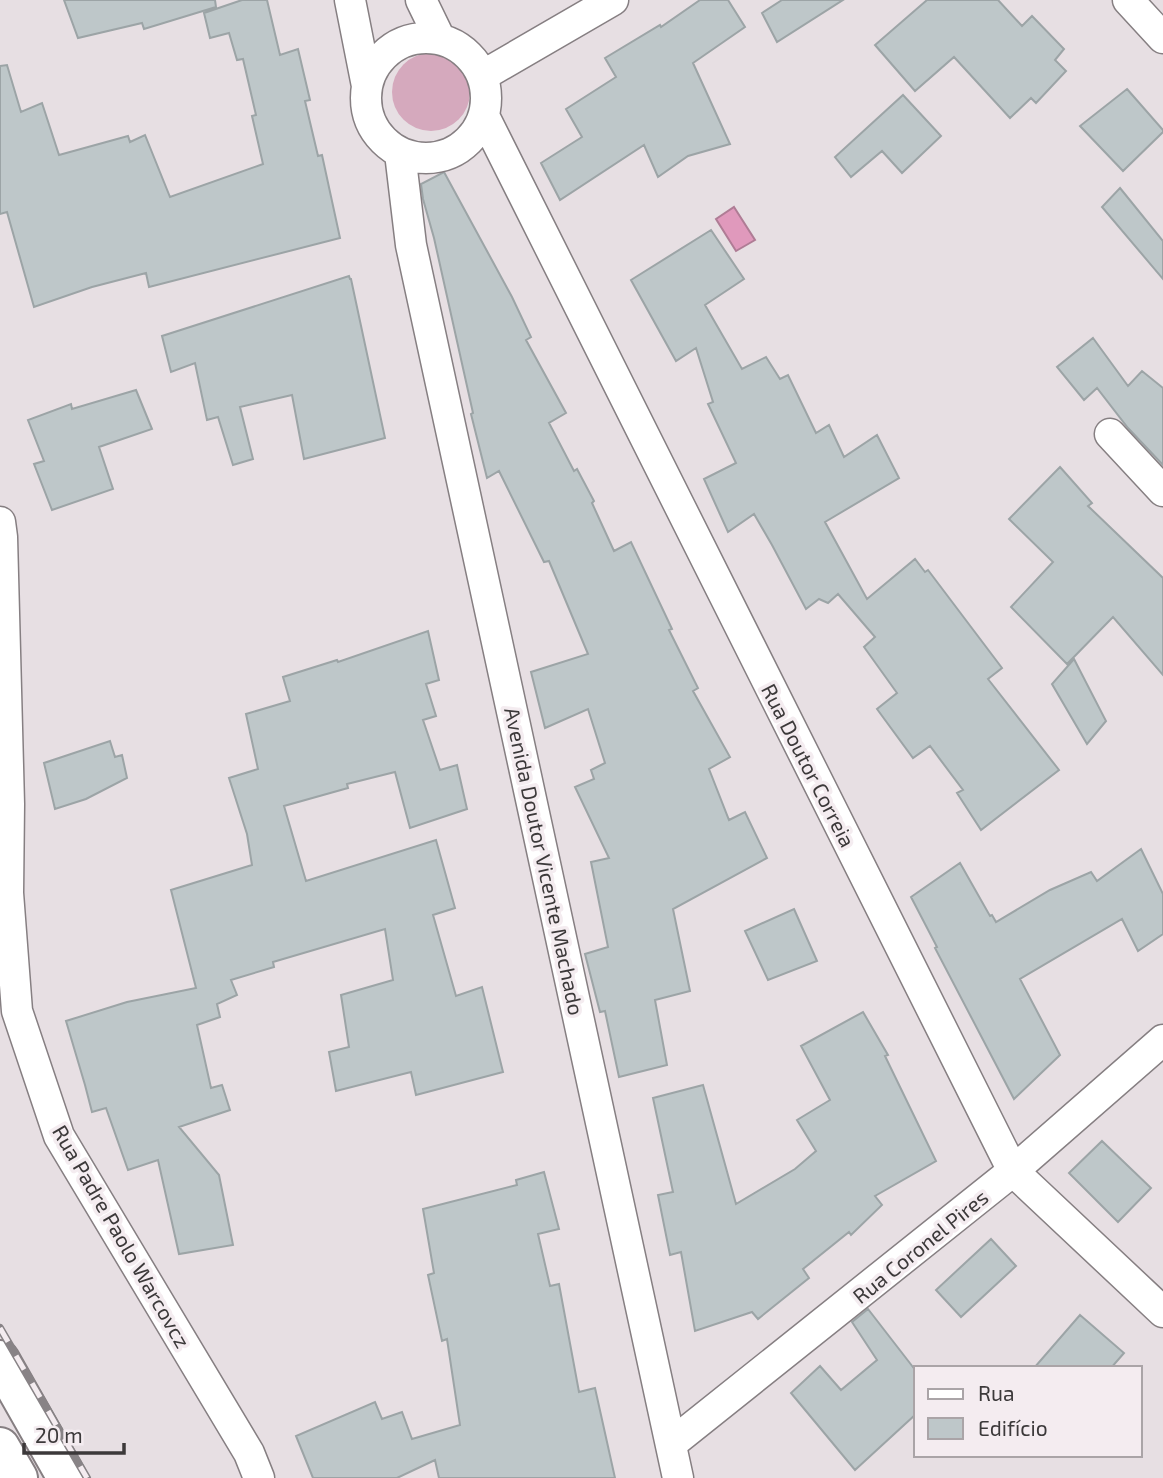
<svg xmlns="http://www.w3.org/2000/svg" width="1163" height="1478" viewBox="0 0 1163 1478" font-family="'Exo 2',sans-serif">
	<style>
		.green { fill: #d5a9bd }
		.water { fill: #e099bc; stroke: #af7c95; stroke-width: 2 }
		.building { fill: #bec7c9; stroke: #9ca4a6; stroke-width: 2 }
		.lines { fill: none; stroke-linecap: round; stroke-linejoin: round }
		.minor-casing { stroke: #867f82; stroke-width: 33 }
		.secondary-casing { stroke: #867f82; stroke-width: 42 }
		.minor { stroke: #fff; stroke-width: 30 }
		.secondary { stroke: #fff; stroke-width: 38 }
		.rail-casing { stroke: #888386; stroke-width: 8 }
		.rail { stroke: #f4ecf0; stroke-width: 5; stroke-dasharray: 16; stroke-linecap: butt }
		.labels { text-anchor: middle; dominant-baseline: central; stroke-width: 7; stroke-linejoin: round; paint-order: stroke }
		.street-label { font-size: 21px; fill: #3c393a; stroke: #f4ecf0 }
	</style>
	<rect width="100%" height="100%" fill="#e7dfe3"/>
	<path class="green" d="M392 92a39 39 0 1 1 78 0a39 39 0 1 1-78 0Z"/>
	<path class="water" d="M734 207 755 240 736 251 716 219Z"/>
	<path class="building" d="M64 0H215L216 7 144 29 142 23 78 38Z
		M242 0H267L280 55 298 49 310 100 305 101 318 156 322 155 340 238 149 287 146 273 92 287 34 307 7 212 0 214V66L7 65 21 112 42 103 59 155 128 136 130 142 145 135 170 197 263 164 252 116 256 115 243 59 237 60 229 33 210 38 204 13Z
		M700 0H728L745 27 693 63 730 144 688 156 658 177 644 145 560 200 541 163 582 137 566 109 616 77 605 58 660 25 661 27Z
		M782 0H843L777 42 762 13Z
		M927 0H998L1022 26 1032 16 1064 49 1055 60 1066 71 1036 103 1031 98 1010 118 954 57 915 91 875 45Z
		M1127 89 1163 130V132L1123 171 1080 126Z
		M903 95 941 136 902 173 882 151 851 177 835 157Z
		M444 172 512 297 531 337 526 340 566 413 549 423 574 471 577 469 594 501 592 503 614 551 631 542 672 629 669 630 698 688 693 691 730 757 709 769 729 820 745 812 767 858 673 909 690 991 655 1000 667 1065 619 1077 605 1011 600 1012 585 954 608 947 591 862 609 858 575 787 594 779 591 770 605 763 588 709 545 728 531 672 588 654 549 561 544 562 499 471 487 478 471 414 473 413 434 238 423 199 421 184Z
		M1120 188 1163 241V279L1102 207Z
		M711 230 744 279 705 305 742 369 766 357 780 379 788 375 816 433 829 425 844 457 877 435 899 478 825 522 867 599 915 559 925 572 928 570 1002 668 988 679 1059 770 981 830 957 793 963 790 930 746 913 758 877 709 897 693 864 647 875 637 838 594 828 603 819 599 806 609 772 545 754 514 728 532 704 479 736 463 708 404 713 402 696 348 676 361 631 280Z
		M349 276 350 279H351L385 438 304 459 292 395 240 407 253 459 233 465 218 417 207 420 195 363 171 372 162 336Z
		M1093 338 1128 386 1142 371 1163 388V465L1128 428 1097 388 1084 400 1057 367Z
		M136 390 152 429 99 447 113 489 52 510 34 464 44 461 28 420 71 404 72 409Z
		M1060 467 1092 503 1088 506 1163 578V675L1113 617 1067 664 1011 607 1053 562 1009 519Z
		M428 631 439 680 426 684 436 716 423 720 440 770 457 765 467 809 410 828 395 772 347 784 348 788 284 806 306 881 436 840 455 908 433 915 456 996 482 987 503 1072 416 1095 411 1072 336 1091 329 1052 349 1047 341 995 393 980 385 929 273 962 274 967 231 980 237 995 217 1004 220 1017 197 1025 211 1088 222 1085 230 1110 179 1127 219 1175 233 1245 179 1254 158 1160 128 1170 106 1108 92 1112 85 1085 66 1021 127 1002 196 988 171 890 252 865 247 834 229 778 258 769 246 714 290 701 283 677 337 660 338 662Z
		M1074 659 1106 721 1087 744 1052 684Z
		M110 741 115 757 122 755 127 778 86 799 55 809 44 763Z
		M1141 849 1163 894V934L1138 951 1122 919 1020 979 1060 1055 1014 1099 935 948 937 947 911 897 960 863 990 916 992 915 996 922 1050 890 1091 872 1097 881Z
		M794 909 817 961 768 980 745 931Z
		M863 1012 888 1055 885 1056 936 1161 875 1196 882 1205 851 1235 849 1232 803 1269 809 1278 758 1319 752 1312 695 1331 681 1252 670 1255 658 1195 673 1192 653 1098 703 1085 736 1204 795 1169 816 1151 797 1120 830 1100 801 1046Z
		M1102 1141 1151 1188 1118 1222 1069 1173Z
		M544 1172 559 1229 538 1234 550 1286 559 1284 579 1392 595 1388 615 1478H439L435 1460 397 1478H313L296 1436 375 1402 382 1419 402 1412 412 1439 460 1425 447 1339 442 1341 428 1275 434 1273 423 1209 517 1185 516 1180Z
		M991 1239 1016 1266 961 1317 936 1290Z
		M868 1309 916 1371V1414L855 1470 791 1393 820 1366 841 1390 877 1360 852 1322Z
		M1080 1315 1124 1353 1111 1368H1034Z"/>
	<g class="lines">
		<g class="minor-casing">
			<path id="minor" d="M350 0 367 86
				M421 0 440 39
				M1128 0 1163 38
				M366 98a60 60 0 1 1 120 0a60 60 0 1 1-120 0Z
				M482 76 613 0
				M484 116 1013 1171 1163 1312
				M400 153 411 245 678 1478
				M1110 434 1163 491
				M0 522 2 537 9 804 8 893 17 1011 59 1136 249 1453 259 1478
				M671 1444 1013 1171 1163 1040"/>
		</g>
		<g class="secondary-casing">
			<path id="secondary" d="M0 1360 67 1478
				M0 1447 18 1478"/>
		</g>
		<use href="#minor" class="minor"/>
		<use href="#secondary" class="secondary"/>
		<g class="rail-casing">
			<path id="rail" d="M0 1328 87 1478"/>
		</g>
		<use href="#rail" class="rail"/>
	</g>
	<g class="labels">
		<g class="street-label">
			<text transform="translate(809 765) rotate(63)">Rua Doutor Correia</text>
			<text transform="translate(545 861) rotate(78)">Avenida Doutor Vicente Machado</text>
			<text transform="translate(122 1236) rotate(60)">Rua Padre Paolo Warcovcz</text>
			<text transform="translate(920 1246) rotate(-39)">Rua Coronel Pires</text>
		</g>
	</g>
	<rect x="914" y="1366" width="228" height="91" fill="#f4ecf0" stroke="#aaa4a7" stroke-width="2"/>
	<rect x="928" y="1389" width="35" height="10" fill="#ffffff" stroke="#aaa4a7" stroke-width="2"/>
	<text x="978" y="1401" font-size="21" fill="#3c393a">Rua</text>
	<rect x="928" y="1418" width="35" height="21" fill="#bec7c9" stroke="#aaa4a7" stroke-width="2"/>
	<text x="978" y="1436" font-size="21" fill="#3c393a">Edifício</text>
	<path d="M24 1443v10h100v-10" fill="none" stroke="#3c393a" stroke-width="3.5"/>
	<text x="35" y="1443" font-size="21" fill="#3c393a" stroke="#f4ecf0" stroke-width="5" paint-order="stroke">20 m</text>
</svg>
